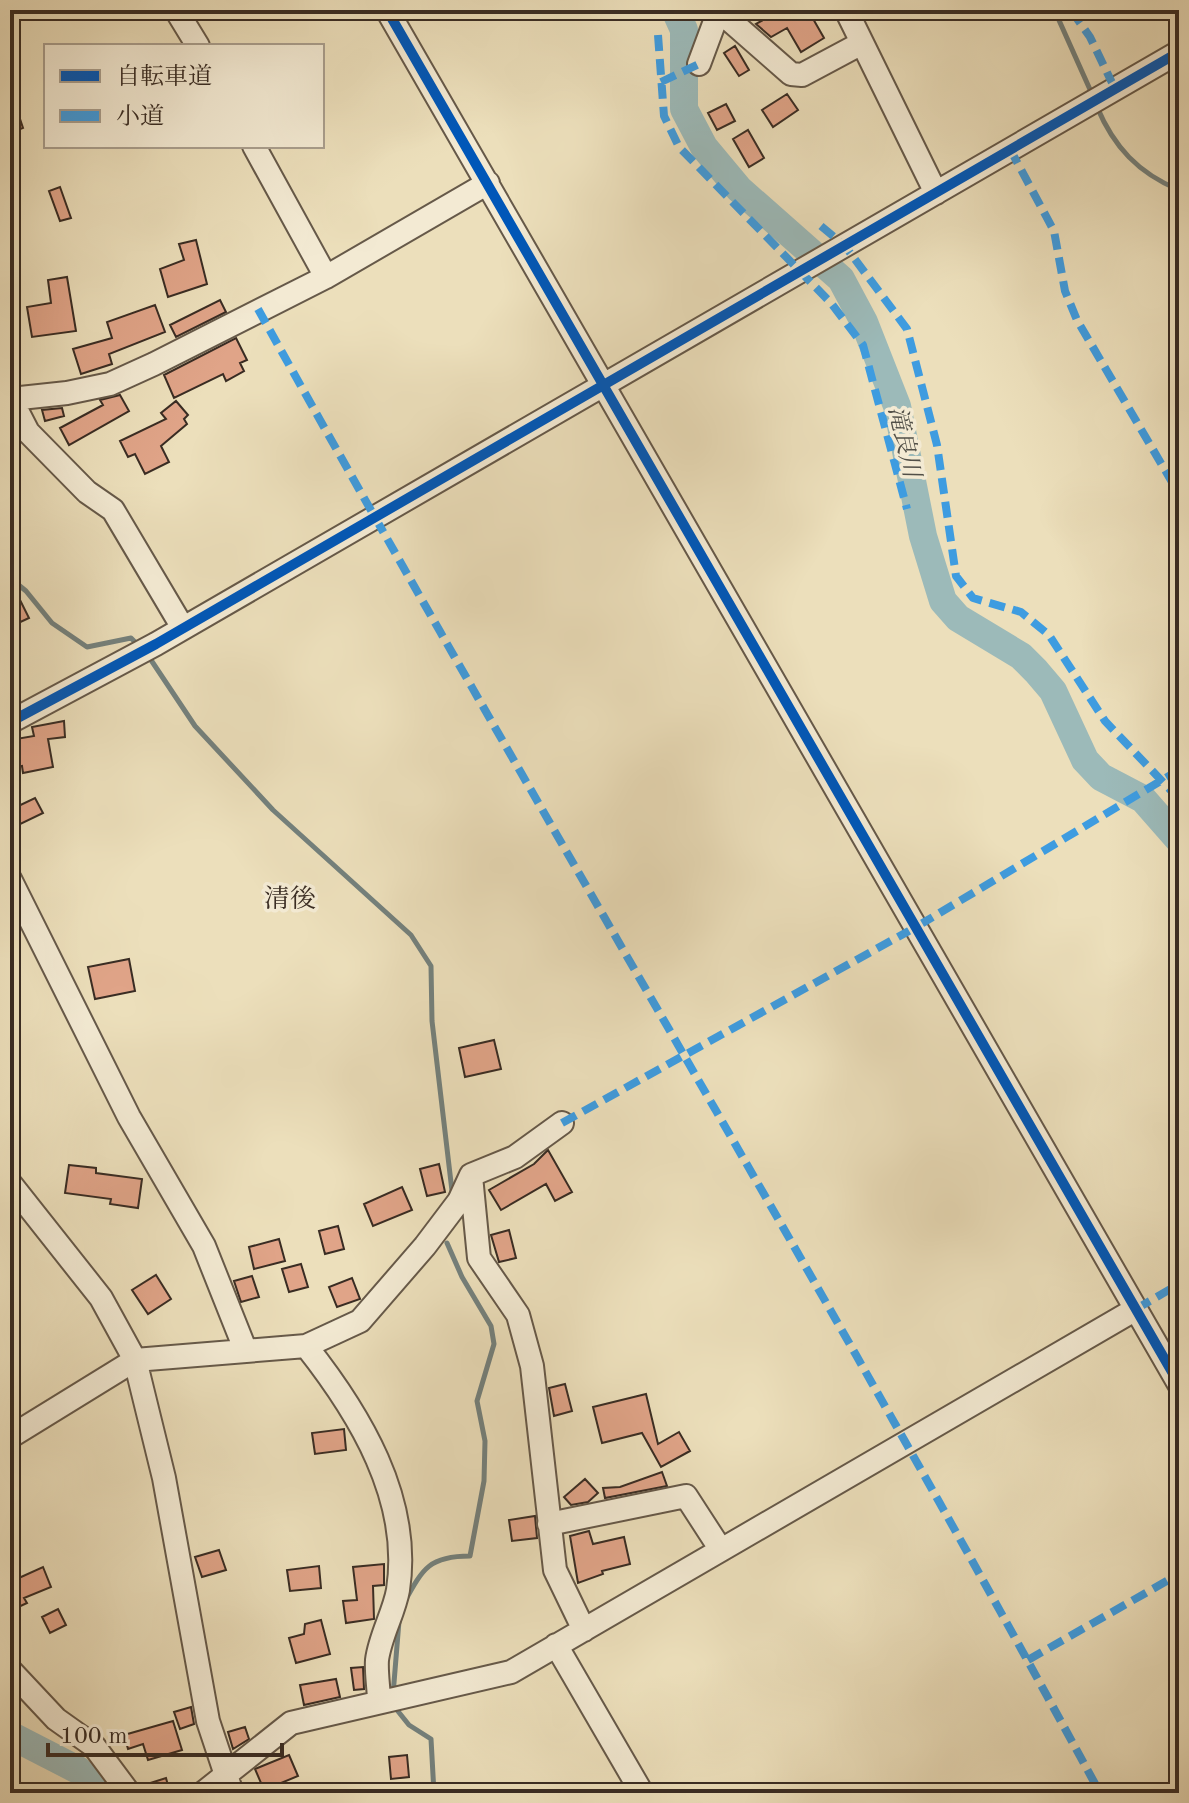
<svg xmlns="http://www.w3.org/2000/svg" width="1189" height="1803" viewBox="0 0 1189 1803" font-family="'Old Standard TT','Noto Serif JP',serif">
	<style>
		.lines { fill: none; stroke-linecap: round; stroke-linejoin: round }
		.stream { stroke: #74817d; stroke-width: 5 }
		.river { stroke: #9cbab9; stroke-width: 28 }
		.building { fill: #e0a488; stroke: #392c23; stroke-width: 2 }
		.minor-casing { stroke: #665949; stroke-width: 26 }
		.minor { stroke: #f3ead3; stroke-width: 22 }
		.quiet { stroke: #3e9ce0; stroke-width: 8; stroke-dasharray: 16 8; stroke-linecap: butt }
		.cycleway-casing { stroke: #f3ead3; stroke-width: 15 }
		.cycleway { stroke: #0057b8; stroke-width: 10 }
		.labels { text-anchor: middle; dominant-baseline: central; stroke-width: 7; stroke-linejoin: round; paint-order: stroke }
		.water-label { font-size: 24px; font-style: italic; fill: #525048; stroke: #f3ead3 }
		.quarter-label { font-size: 26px; fill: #392c23; stroke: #f3ead3 }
	</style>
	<rect width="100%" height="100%" fill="#ecdfbb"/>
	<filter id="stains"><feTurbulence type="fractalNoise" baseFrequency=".0025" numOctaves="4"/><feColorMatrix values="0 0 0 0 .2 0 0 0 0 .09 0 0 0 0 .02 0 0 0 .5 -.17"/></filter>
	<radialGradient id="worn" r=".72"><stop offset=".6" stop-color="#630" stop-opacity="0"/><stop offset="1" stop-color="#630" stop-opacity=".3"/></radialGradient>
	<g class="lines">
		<path class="stream" d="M1040 10 1058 18 1092 94
			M1097 107C1114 147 1138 173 1179 190
			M10 578 26 591 52 623 87 647 131 638 140 647
			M147 654 195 726 273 810 411 935 431 966 432 1021 452 1191
			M405 1601C423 1568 430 1556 470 1556L484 1481 485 1441 477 1401 494 1344 491 1326 462 1277 447 1243
			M393 1695 399 1621
			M393 1705 409 1725 431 1739 434 1793"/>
		<path class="river" d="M675 10 684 30V109L704 147 739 189 841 279 864 322 897 406 923 536 943 601 958 618 1021 656 1036 671 1053 691 1085 760 1101 777 1143 799 1179 840
			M10 1735 78 1770 99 1793"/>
	</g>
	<path class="building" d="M781 10H808L824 38 801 52 787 28 771 37 756 24Z
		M735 46 749 70 739 76 724 53Z
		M787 94 798 110 773 127 762 110Z
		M12 95 23 128 10 133V96Z
		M726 104 735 121 717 130 708 113Z
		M748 130 764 158 749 167 733 139Z
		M60 187 71 218 60 221 49 191Z
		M196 240 207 284 168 297 160 269 184 260 179 244Z
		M67 277 76 331 32 337 27 307 51 303 48 280Z
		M220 300 226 312 176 337 170 325Z
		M155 305 165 332 109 354 112 364 81 374 73 349 112 338 107 322Z
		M236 338 247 360 240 363 244 371 226 381 223 374 174 398 164 375Z
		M120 395 129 411 69 445 60 428 103 405 100 400Z
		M176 401 188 415 184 419 187 424 161 446 169 462 145 474 135 454 128 457 120 441 166 419 161 413Z
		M62 408 64 416 45 421 42 410Z
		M20 600 29 618 16 624 10 605Z
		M64 721 65 737 48 739 53 767 23 773 22 766 10 768V740L34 736 32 727Z
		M35 798 43 813 10 829V810Z
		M129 959 135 991 95 999 88 967Z
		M494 1040 501 1069 465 1077 459 1048Z
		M548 1150 572 1192 555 1201 546 1184 501 1210 489 1190 534 1164Z
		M439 1164 445 1192 427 1196 420 1169Z
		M69 1165 96 1168V1173L142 1179 138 1208 110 1204 111 1199 65 1193Z
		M402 1187 412 1210 373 1226 364 1204Z
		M338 1226 344 1249 325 1254 319 1231Z
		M509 1230 516 1258 499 1262 491 1235Z
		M279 1239 285 1261 254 1269 249 1247Z
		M301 1264 308 1287 289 1292 282 1269Z
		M156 1275 171 1299 148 1314 132 1290Z
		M252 1276 259 1297 241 1302 234 1281Z
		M352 1278 360 1299 337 1307 329 1287Z
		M565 1384 572 1411 554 1416 549 1388Z
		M646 1394 658 1444 679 1432 690 1451 661 1467 642 1433 602 1443 593 1407Z
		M344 1429 346 1450 315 1454 312 1433Z
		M662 1472 667 1486 605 1498 603 1488 620 1487Z
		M585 1479 598 1493 588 1502 571 1505 564 1497Z
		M535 1516 537 1538 512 1541 509 1520Z
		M589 1531 593 1544 624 1537 630 1564 602 1571 603 1574 578 1583 570 1536Z
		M219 1550 226 1570 202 1577 195 1557Z
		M384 1564V1585L373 1586 374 1619 346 1623 343 1601 357 1600 353 1567Z
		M319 1566 321 1588 290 1591 287 1570Z
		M43 1567 51 1587 24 1598 27 1603 10 1611V1582Z
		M58 1609 66 1625 50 1633 42 1617Z
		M321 1620 330 1654 296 1663 289 1638 304 1634 305 1624Z
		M363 1667 364 1689 354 1690 351 1668Z
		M336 1679 340 1697 304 1705 300 1685Z
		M191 1707 194 1724 180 1729 174 1712Z
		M173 1721 182 1750 148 1760 143 1744 128 1749 124 1735Z
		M245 1727 249 1739 233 1749 228 1732Z
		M289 1755 298 1776 264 1790 255 1769Z
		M407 1755 409 1777 391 1779 389 1757Z
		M166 1778 170 1793H143L141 1786Z"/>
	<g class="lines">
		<g class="minor-casing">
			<path id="minor" d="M176 10 198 46
				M387 10 1179 1384
				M718 10 791 74 802 75 860 44
				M846 10 936 193
				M699 64 718 13
				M254 146 326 277
				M183 628 113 510 87 492 28 432 11 399 67 393 110 384 154 364 326 277 488 183
				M10 722 156 644 1179 52
				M10 879 129 1117 204 1246 245 1349
				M471 1176 479 1258 518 1315 532 1366 555 1570 584 1630
				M10 1183 101 1298 135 1360 164 1478 208 1721 232 1793
				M306 1346C359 1413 412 1499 398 1590 394 1613 380 1636 377 1660 376 1673 379 1689 379 1702
				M10 1437 135 1360 306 1346 360 1321 425 1246 459 1201 471 1175 515 1157 562 1123
				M549 1524 686 1496 721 1550
				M556 1645 642 1793
				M10 1670 56 1719 94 1746 129 1793
				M203 1793 291 1723 511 1672 1136 1309"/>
		</g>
		<use href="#minor" class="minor"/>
		<path class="quiet" d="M1071 10 1090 37 1115 89
			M658 35 664 116 679 147 831 303 863 345 907 509
			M661 82 699 64
			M1010 149 1054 231 1065 291 1077 320 1179 494
			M821 226 845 246 907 329 937 445 956 576 973 598 1021 612 1049 635 1105 721 1179 799
			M258 309C534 806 829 1293 1100 1793
			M562 1123 916 927 1179 770
			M1136 1309 1179 1284
			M1028 1660 1179 1574"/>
		<g class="cycleway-casing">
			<path id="cycleway" d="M387 10 1179 1384
				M10 722 156 644 1179 52"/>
		</g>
		<use href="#cycleway" class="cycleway"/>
	</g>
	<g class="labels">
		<g class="water-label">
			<text transform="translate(903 442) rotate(77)">滝良川</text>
		</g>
		<g class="quarter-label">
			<text x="290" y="900">清後</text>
		</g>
	</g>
	<rect width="1189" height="1803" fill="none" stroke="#ecdfbb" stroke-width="40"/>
	<rect x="12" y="12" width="1165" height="1779" fill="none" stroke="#392c23" stroke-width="4"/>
	<rect x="20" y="20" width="1149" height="1763" fill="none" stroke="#392c23" stroke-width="2"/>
	<rect x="44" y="44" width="280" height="104" fill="#f3ead3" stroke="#a99e8d" stroke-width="2"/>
	<rect x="60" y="70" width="40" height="12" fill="#0057b8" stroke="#a99e8d" stroke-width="2"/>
	<text x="116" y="84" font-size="24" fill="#392c23">自転車道</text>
	<rect x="60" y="110" width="40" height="12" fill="#3e9ce0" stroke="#a99e8d" stroke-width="2"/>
	<text x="116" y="124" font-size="24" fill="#392c23">小道</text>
	<path d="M48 1743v12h234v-12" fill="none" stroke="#392c23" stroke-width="4"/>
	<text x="60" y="1743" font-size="24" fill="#392c23" stroke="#f3ead3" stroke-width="6" paint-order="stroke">100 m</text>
	<rect width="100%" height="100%" filter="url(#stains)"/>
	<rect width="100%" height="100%" fill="url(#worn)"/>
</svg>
